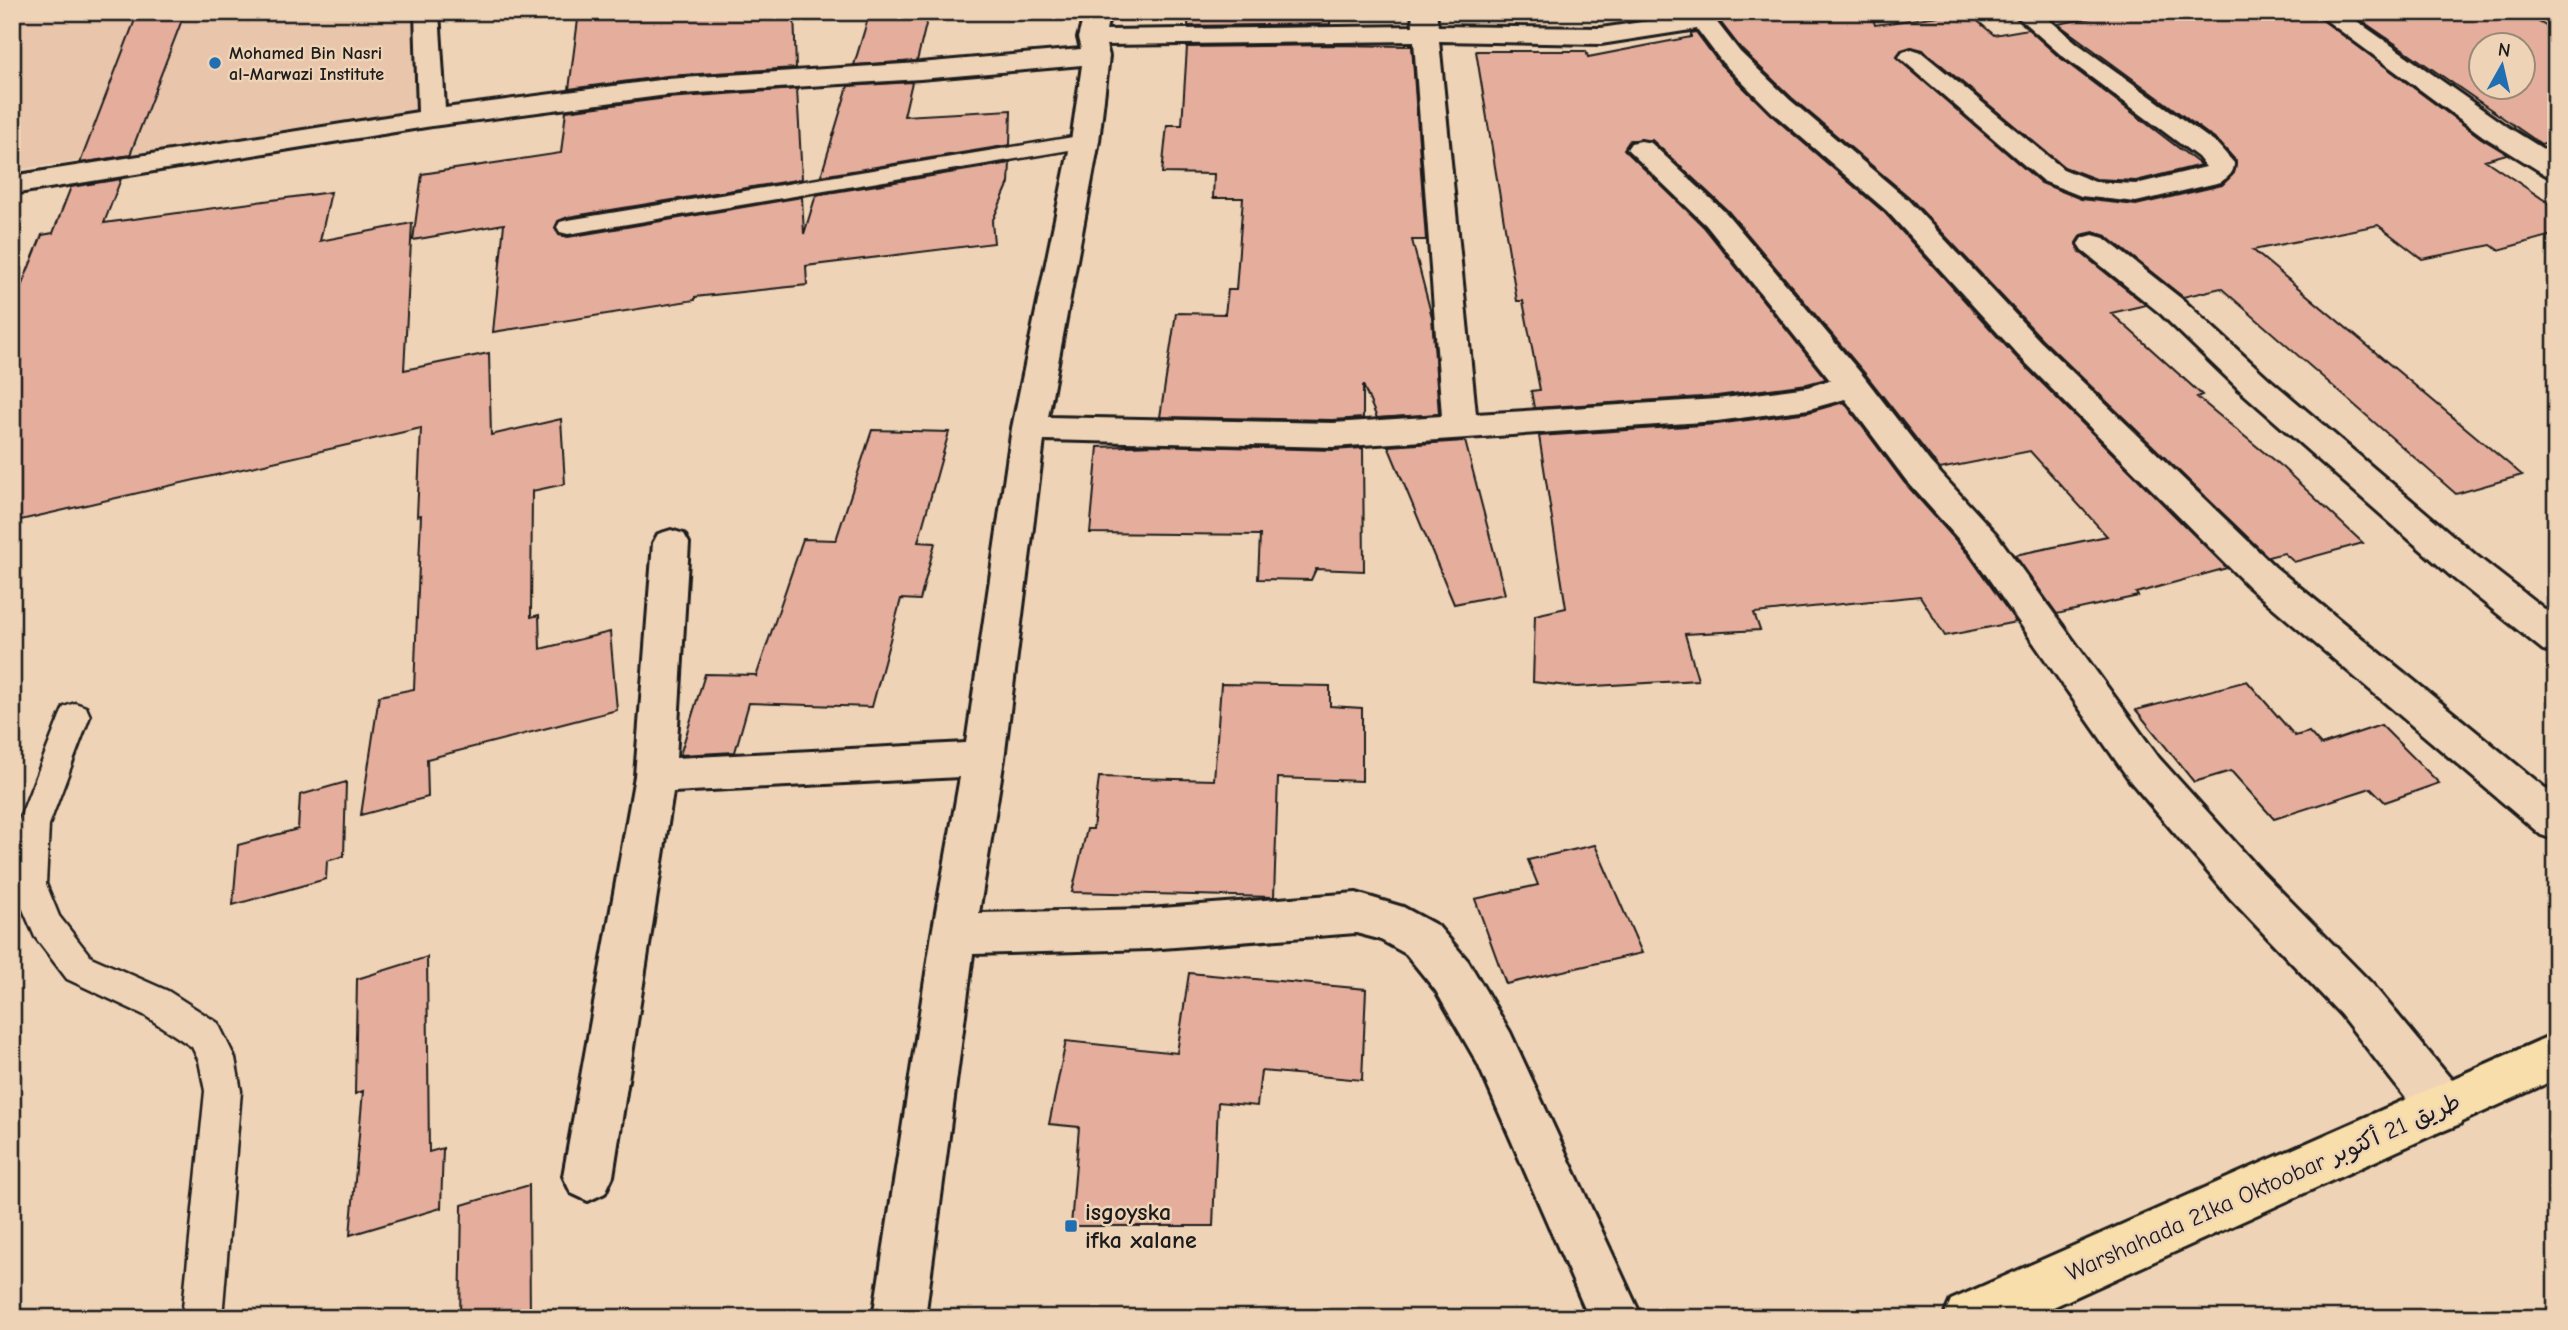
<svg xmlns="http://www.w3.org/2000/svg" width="2568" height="1330" viewBox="0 0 2568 1330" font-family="'Comic Neue','Playpen Sans Arabic',sans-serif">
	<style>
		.built { fill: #e8c5ab }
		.building { fill: #e5ae9c; stroke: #1c1c1c; stroke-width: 2; fill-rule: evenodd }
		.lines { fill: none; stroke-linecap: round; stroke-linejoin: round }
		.lane-casing { stroke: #1c1c1c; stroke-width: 5 }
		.street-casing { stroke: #1c1c1c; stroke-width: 6 }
		.primary-casing { stroke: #1c1c1c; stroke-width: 6 }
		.lane { fill: #efd3b6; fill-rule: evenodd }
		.street { fill: #efd3b6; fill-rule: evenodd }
		.primary { fill: #f8deab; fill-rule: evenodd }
		.poi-dot { fill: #1f6fb2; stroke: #efd3b6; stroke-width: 2.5 }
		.labels { text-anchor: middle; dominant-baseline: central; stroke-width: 5; stroke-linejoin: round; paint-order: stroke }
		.far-poi-label { font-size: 18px; font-weight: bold; fill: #1c1c1c; stroke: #efd3b6; text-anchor: start }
		.near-street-label { font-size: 24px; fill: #1c1c1c; stroke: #efd3b6 }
		.near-poi-label { font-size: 24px; font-weight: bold; fill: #1c1c1c; stroke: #efd3b6; text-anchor: start }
	</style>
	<rect width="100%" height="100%" fill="#efd3b6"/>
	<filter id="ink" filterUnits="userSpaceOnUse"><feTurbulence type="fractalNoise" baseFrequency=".0143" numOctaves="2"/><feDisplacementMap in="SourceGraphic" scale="14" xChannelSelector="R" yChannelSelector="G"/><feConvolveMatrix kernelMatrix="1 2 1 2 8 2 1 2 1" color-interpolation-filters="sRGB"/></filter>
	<g filter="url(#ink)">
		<path class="built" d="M12 12H416L420 114 12 170Z"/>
		<path class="building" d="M138 12H185L130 155 80 163Z
			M579 12H794L796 68 667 76 569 89Z
			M870 12H929L917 61 854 65Z
			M1189 12H1330V24L1188 26Z
			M1717 12H1871L1875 25 1967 12 1994 35 2028 29 2058 56 2201 165 2136 181 2096 179 2064 167 1923 50 1911 47 1901 50 1896 57 2041 183 2081 199 2136 205 2222 185 2234 173 2236 161 2220 143 2058 24 2121 12H2312L2481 138 2507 154 2485 160 2556 208V234L2498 250 2491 245 2422 259 2378 225 2253 250 2522 475 2456 494 2221 288 2183 297 2106 236 2094 232 2081 235 2076 243 2080 252 2146 305 2111 313 2202 395 2197 397 2283 468 2363 543 2294 562 2284 553 2268 557 2042 339 1909 197 1792 98 1742 50 1718 19Z
			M2349 12H2522L2556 32V140L2541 144ZM2481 46H2523V88H2481Z
			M1696 32 1720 64 1770 114 1885 213 2016 357 2227 568 2136 593 2138 596 2057 614 2015 555 2107 536 2030 451 1940 469 1866 375 1728 211 1652 140H1630L1624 149 1704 227 1826 379 1807 384 1717 396 1534 408 1531 391 1540 390 1523 301H1517L1476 51H1586L1588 57 1691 37V33Z
			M1331 45 1412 46 1426 240H1412L1432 317 1439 414 1377 418 1363 385V418L1333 420 1160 417 1176 313 1225 314 1228 290H1236L1243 198H1213L1214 174 1162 173 1167 125H1182L1187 47Z
			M912 82 904 116 1011 110 1010 145 821 176 848 86Z
			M797 89 802 179 568 217 558 221 555 228 559 235 568 237 802 197 804 234 816 195 1010 163 1009 183 992 222 994 243 806 266 807 285 695 297V300L493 332 504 224 413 240 422 174 561 153 566 111 667 98Z
			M121 179 104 223 331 192 320 241 412 223 404 370 489 353 491 435 561 419 565 484 532 491 531 617 539 615 540 649 610 632 617 710 427 759 428 797 361 815 379 696 414 689 421 515 417 516 421 428 12 522V309L42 235 53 233 71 187Z
			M1844 402 1904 482 1968 554 2016 622 1945 636 1920 596 1754 613 1760 630 1685 634 1698 680 1577 687 1533 682 1535 615 1566 608 1539 436 1717 424 1809 412Z
			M872 430 949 432 918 542 935 543 920 600 901 599 872 707 749 703 735 752 680 755 705 674 757 675 756 677 803 539 836 540Z
			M1465 441 1505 594 1454 604 1388 446Z
			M1156 445 1333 450 1363 448 1364 571 1316 569 1311 580 1258 579 1260 535 1090 533 1098 447Z
			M2247 681 2295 736 2309 732 2321 745 2381 725 2439 783 2385 802 2371 788 2274 819 2231 771 2194 782 2136 710Z
			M1221 684 1330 686V706L1362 708V781L1278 778 1274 897 1072 892 1087 829H1093L1099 777 1214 780Z
			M346 782 344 856 327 861 326 879 233 905 238 845 298 829 300 795Z
			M1595 845 1642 953 1506 984 1475 899 1538 885 1528 860Z
			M427 957 429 1152 443 1148 441 1208 350 1235 363 1091 355 1094 357 979Z
			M1189 973 1366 989 1362 1080 1261 1071 1257 1106 1218 1102 1213 1226H1071L1079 1127 1049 1124 1066 1041 1177 1053Z
			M529 1185 530 1318H460L462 1205Z"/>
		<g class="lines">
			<g class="lane-casing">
				<path id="lane" d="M1085 135 1093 136 1096 141 1093 146 568 234 560 232 557 227 560 222 568 220Z
					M75 703 86 707 90 716 49 825 46 884 59 916 91 957 168 991 218 1023 235 1058 241 1091 222 1318H182L205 1091 199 1061 192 1047 144 1015 67 979 35 937 12 884 17 825 60 716 64 707Z"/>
			</g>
			<g class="street-casing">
				<path id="street" d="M415 12H439L445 108 667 79 920 63 1081 49 1078 38 1085 12H1110L1106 30 1413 26 1412 12H1436L1438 26 1601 28 1689 15V12H1714L1715 20 1740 52 1790 100 1907 199 2040 341 2275 567 2556 797V840L2541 835 2249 587 2018 355 1887 211 1772 112 1722 62 1697 29 1601 44 1439 41 1476 414 1717 399 1808 387 1830 380 1706 225 1627 149 1631 143 1641 141 1651 143 1726 213 1864 377 1930 462 1996 534 2159 758 2260 870 2373 985 2460 1090 2467 1107 2460 1124 2443 1131 2426 1124 2341 1015 2230 898 2131 782 1970 552 1906 480 1845 399 1809 409 1717 421 1333 447 1044 440 1004 759 979 913 1149 909 1356 893 1403 907 1438 926 1468 961 1510 1032 1642 1318H1589L1478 1064 1436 991 1406 954 1379 939 1356 933 1149 949 973 954 925 1318H873L932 934 960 777 673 792 613 1176 605 1193 588 1201 571 1193 563 1176 635 776 653 543 658 534 671 530 684 534 689 543 676 758 966 743 1012 428 1071 141 1082 65 920 79 667 95 432 126 12 194V176L418 112ZM1414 41 1442 416 1333 423 1048 417 1099 141 1109 56 1106 45Z
					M2012 12H2040L2078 44 2218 145 2234 163C2234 173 2229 176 2221 182L2136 202 2081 196 2043 181 1899 57 1903 52 1912 49 1921 52 2063 169 2095 182 2136 184 2206 167 2198 157 2060 54Z
					M2315 12H2344L2503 124 2556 157V177L2546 175 2483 136Z
					M2093 235 2104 238 2183 300 2268 378 2478 557 2556 618V654L2543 650 2452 577 2244 394 2161 314 2082 250 2078 244 2082 238Z"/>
			</g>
			<g class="primary-casing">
				<path id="primary" d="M2556 1033V1079L2029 1318H1943L1951 1300Z"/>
			</g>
			<use href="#lane" class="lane"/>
			<use href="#street" class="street"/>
			<use href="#primary" class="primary"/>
		</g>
	</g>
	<g class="poi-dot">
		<circle cx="215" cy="63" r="7"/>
		<rect x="1064" y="1219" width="14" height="14" rx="3.5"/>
	</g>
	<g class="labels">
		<g class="far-poi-label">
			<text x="229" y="53">Mohamed Bin Nasri<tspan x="229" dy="21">al-Marwazi Institute</tspan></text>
		</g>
		<g class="near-street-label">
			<text transform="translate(2263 1187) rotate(-24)">Warshahada 21ka Oktoobar طريق 21 أكتوبر</text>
		</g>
		<g class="near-poi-label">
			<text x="1085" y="1212">isgoyska<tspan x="1085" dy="28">ifka xalane</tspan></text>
		</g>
	</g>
	<rect width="2568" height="1330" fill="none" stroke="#efd3b6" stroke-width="42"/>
	<rect x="21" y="21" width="2526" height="1288" fill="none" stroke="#1c1c1c" stroke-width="2.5" filter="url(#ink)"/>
	<g transform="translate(2502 66) rotate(8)"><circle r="33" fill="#efd3b6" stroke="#9b8a78" stroke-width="2"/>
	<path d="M0-5L12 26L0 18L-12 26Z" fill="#1f6fb2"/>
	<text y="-10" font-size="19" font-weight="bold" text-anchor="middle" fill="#1c1c1c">N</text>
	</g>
</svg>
